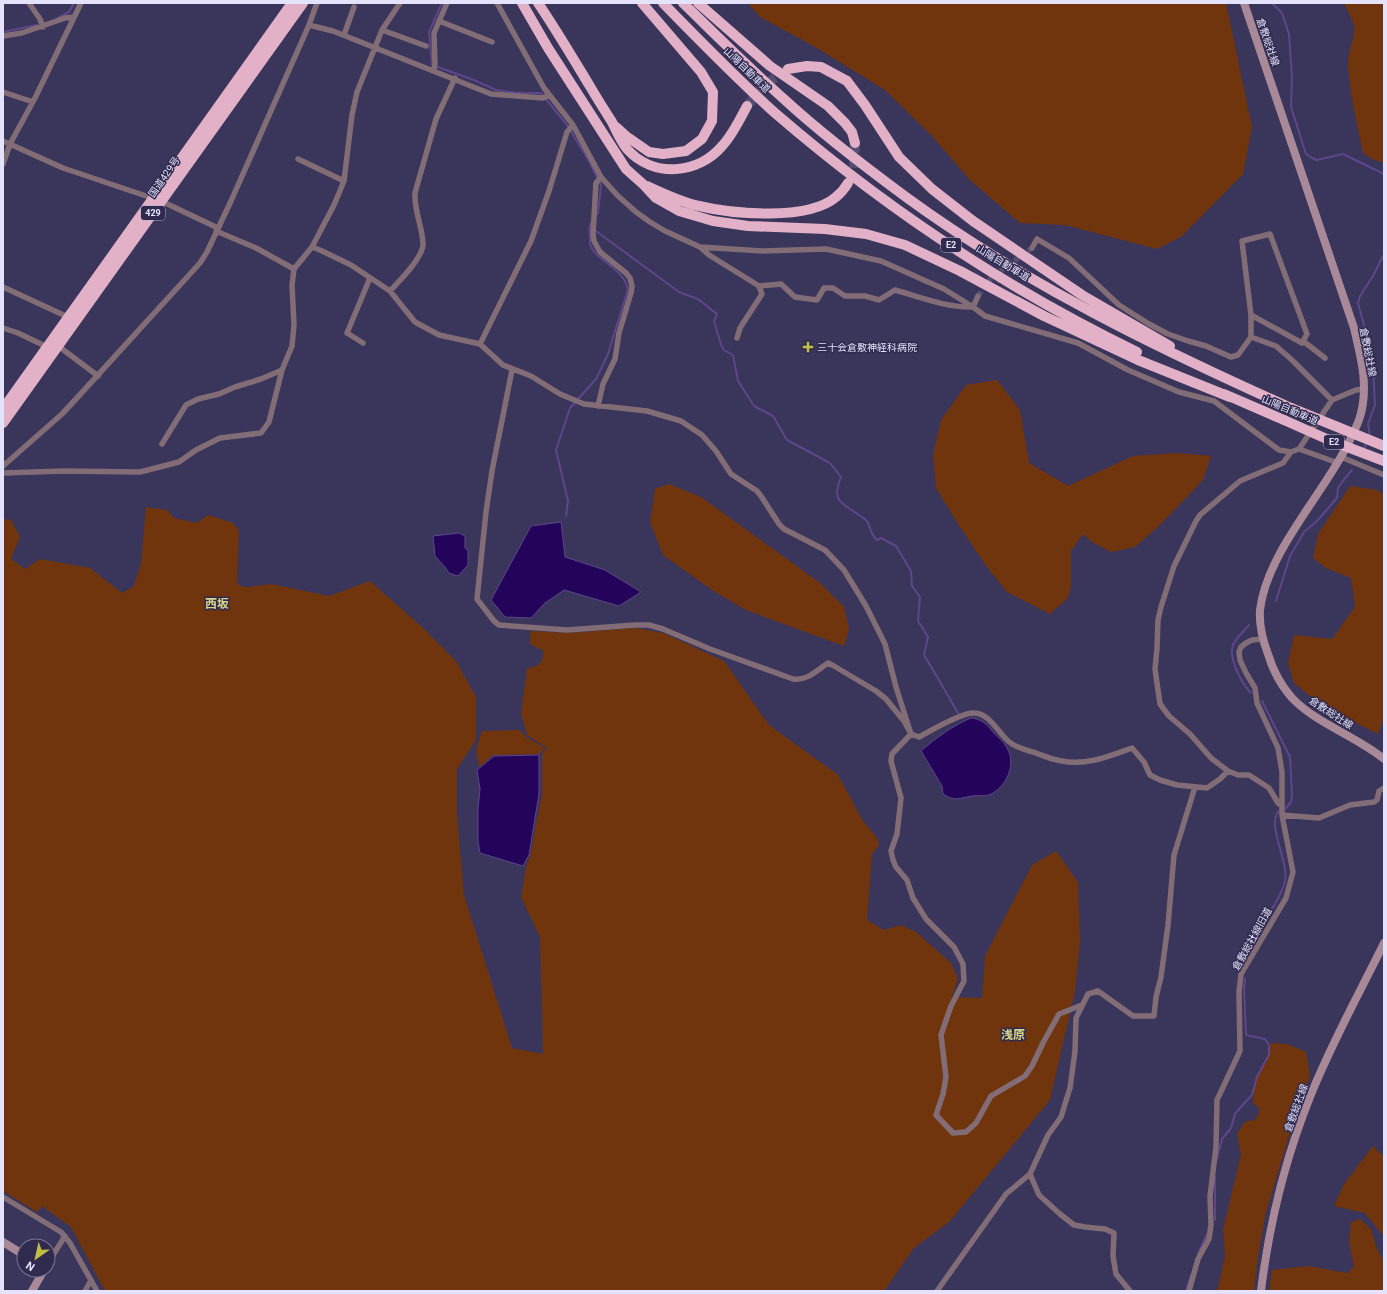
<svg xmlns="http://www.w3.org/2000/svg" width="1387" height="1294" viewBox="0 0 1387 1294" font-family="Roboto,'Noto Sans JP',sans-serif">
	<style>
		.green { fill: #71350d }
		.water { fill: #24035b; stroke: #5e468b }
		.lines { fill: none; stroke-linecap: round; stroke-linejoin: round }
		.stream { stroke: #5e468b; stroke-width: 2 }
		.street-tunnel { stroke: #544f72; stroke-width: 5.5; stroke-dasharray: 5.5 3; stroke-linecap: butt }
		.highway-tunnel { stroke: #544f72; stroke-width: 10; stroke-dasharray: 10 5; stroke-linecap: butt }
		.street { stroke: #826d77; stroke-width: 5.5 }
		.secondary { stroke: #a98998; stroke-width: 8 }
		.highway { stroke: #e2b1c8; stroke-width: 10 }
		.highway-bridge { stroke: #e2b1c8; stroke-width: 10 }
		.poi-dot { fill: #bfbe41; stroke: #302a4f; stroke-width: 1.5 }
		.labels { text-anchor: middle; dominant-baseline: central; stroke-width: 3; stroke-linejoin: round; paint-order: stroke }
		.shield { fill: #302a4f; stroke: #aeacc7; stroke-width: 1 }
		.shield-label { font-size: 9px; font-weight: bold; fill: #e4e3fb }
		.street-label { font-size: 10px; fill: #e4e3fb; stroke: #302a4f }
		.poi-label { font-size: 10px; fill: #e4e3fb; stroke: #302a4f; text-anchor: start }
		.quarter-label { font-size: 12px; font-weight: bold; fill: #d4d587; stroke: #302a4f }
	</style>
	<rect width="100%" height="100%" fill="#3a355a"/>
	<path class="green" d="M748 3H1226L1252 127 1243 174 1182 236 1157 249 1065 225 1020 223 970 180 931 135 885 90 817 48 760 17Z
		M1344 3H1384V163L1372 159 1363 153C1357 124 1350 95 1348 65 1347 51 1356 38 1354 26 1352 18 1347 10 1344 3Z
		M997 380 1020 410 1029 463 1068 486 1133 456 1178 453 1211 456 1203 480 1160 525 1135 547 1111 552 1092 542 1083 534 1071 551V585L1068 598 1050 614 1007 592 987 567 960 527 936 488 933 455 941 420 966 385Z
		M669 484 701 497 820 583 844 607 849 629 844 646 746 610 712 590 663 555 650 522 655 489Z
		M1350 486 1377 490 1384 494V718L1378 734 1322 706 1294 683 1288 663 1294 635 1332 639 1355 607 1351 578 1326 568 1313 558 1318 534Z
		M146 507 167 510 174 518 197 523 208 515 233 523 239 531 237 583 241 586 248 587 271 584 329 596 370 581 422 627 456 661 476 697V740L457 769V815L464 895 512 1048 543 1054 540 937 521 897 526 867 530 856 542 793V754L547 748 527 735 521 713 527 669C540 665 542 664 544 651L530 644V631L568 633 636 628 663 633 724 661 769 725 838 775 863 821 877 838 879 845 872 854 867 920 884 930 901 925 916 932 951 963 958 979 952 997 982 998 985 956 1032 865 1056 851 1078 882 1080 941 1075 991 1050 1100 950 1221 914 1248 884 1291H105L71 1227 42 1206 37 1212 3 1191V519L11 520 20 537 11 559 25 569 40 559 90 568 122 593 134 586 141 563Z
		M520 730 526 737 545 748 539 754 493 755 479 767 476 750 482 731Z
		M1271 1043 1287 1044 1306 1052 1310 1076 1289 1136 1266 1212 1258 1256 1254 1291H1217L1225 1256 1223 1230 1241 1154 1237 1134 1245 1122 1256 1119 1260 1109 1253 1103 1255 1077 1264 1064Z
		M1373 1146 1384 1157V1237L1365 1213 1334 1206 1344 1184Z
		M1360 1219 1371 1229 1377 1249 1384 1262V1291H1269L1272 1270 1308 1266 1347 1273 1354 1267 1349 1241 1351 1222Z"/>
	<path class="water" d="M561 522 565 557 605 570 641 592 619 606 564 590 545 603 531 618 505 617 491 600 531 526Z
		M459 533 465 536V548L468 550V565L458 576 449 573 445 567 435 556 433 536Z
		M971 718C981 719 987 724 993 732 998 737 1004 742 1007 748 1016 763 1008 784 993 793 987 797 980 795 972 796 960 798 955 802 943 794L942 786 921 751C936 738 952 726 971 718Z
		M539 755V794L529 855 523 866 480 853 478 841V809L480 789 477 770 494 756Z"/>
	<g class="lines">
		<path class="stream" d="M442 3 429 32 432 65 474 80 496 90 517 93H541L567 125 589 161 601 185 598 213 595 216
			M1272 3 1282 13 1289 34 1292 78 1291 107 1306 154 1312 158 1317 160 1343 154 1384 174
			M58 18 69 12 74 3
			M3 32 37 25
			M596 231 679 292 698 299 717 314 714 321 721 345 724 350 733 355 738 381 754 406 773 416 787 440 830 463 841 477C831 502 841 502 859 515 862 517 865 519 867 521 871 528 870 534 877 540L881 538 896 546 911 571 912 586 920 597 918 621 928 637 924 655 936 675 958 713
			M1370 436 1368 424 1375 405 1373 367 1368 340 1358 303 1360 296 1373 276 1384 254
			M1363 450 1367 442
			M566 516 568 501 556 450 570 408 596 379 608 354 628 289C622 266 595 261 590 244 590 241 590 237 590 235 589 229 589 224 593 220
			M1276 601 1290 556 1304 532 1318 520 1337 498 1338 488 1342 482 1352 470
			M1249 625C1244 631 1236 638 1233 645 1228 658 1242 684 1251 693
			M1239 967C1240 958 1245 950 1250 942 1261 925 1281 899 1285 881 1289 862 1267 826 1278 812L1286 808 1291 802 1292 795 1290 757 1262 701
			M1217 1159 1222 1139 1231 1128 1235 1114 1240 1108 1252 1095 1257 1077 1266 1060 1269 1055V1045L1265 1039 1246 1035 1244 989 1245 979
			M1215 1220V1177
			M1198 1254 1207 1234
			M1186 1291 1191 1275"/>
		<path class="street-tunnel" d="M978 296 991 278 1032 248"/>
		<path class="highway-tunnel" d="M747 106 765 85 788 69
			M849 182 854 168 855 143"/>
		<path class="street" d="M29 3 40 19 43 27
			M497 3 544 88 573 125 601 177 617 195 636 212 650 222 665 231 700 247 762 251 826 249 881 261 944 289 973 307 985 316 1078 343 1128 370 1179 392 1214 401 1279 450 1291 452 1299 449 1338 463
			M439 21 492 42
			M309 25 333 31 491 94 543 98 549 95
			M382 30 426 46
			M344 35 354 7
			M3 36 22 33 65 18 74 17
			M434 70 435 64 434 33 447 3
			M3 92 33 102
			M3 141 63 168 161 201 218 228
			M298 159 344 181
			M3 164 10 144 35 98 81 3
			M216 231 256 248 294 269
			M1270 234 1307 334 1302 343 1251 315 1242 241Z
			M312 247 334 205 344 181 352 115 357 92 382 30 400 3
			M700 247 709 255 759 286 762 294 740 328 737 338
			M1032 248 1037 239 1069 258 1119 305 1149 324 1168 334 1188 341 1206 346 1231 357 1238 355 1251 337V315
			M759 286 781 284 795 297 817 300 824 288H833L845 296H865L879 300 895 290C919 297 948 308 973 307
			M3 287 70 318
			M390 291C399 281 424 257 423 243 422 226 414 210 415 193L436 119 455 78
			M973 307 978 296
			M3 328 18 333 41 344 48 349
			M1251 337 1276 346 1292 360 1332 400
			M1303 341 1325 358
			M363 343 347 333 370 278
			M480 344 531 241 549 191 567 132 573 125
			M57 345 98 376
			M512 370 492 471 486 512 477 599 494 621 499 625 567 630 635 625H649L663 629 710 649 793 679C807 681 816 671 828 663L834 666 876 691 886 699 904 721 911 734 919 737C930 731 962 712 974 713 989 713 998 732 1008 741 1016 748 1026 750 1036 753 1044 756 1053 760 1062 761 1086 766 1110 756 1132 748L1144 762 1150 775 1160 780 1177 785 1207 788 1220 779 1228 771
			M598 406 603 384 615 359 619 333 631 293 632 286 630 278 626 273 600 252 594 241 593 234 596 183 601 177
			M162 444 186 405 198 399 219 394 235 387 261 379 282 370
			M1299 449 1332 400 1356 390 1364 389
			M1341 457 1384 475
			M3 466 62 414 76 399 200 263 207 252 231 201 309 25 317 3
			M3 473 64 471 140 472 179 462 196 450 220 438 261 433 269 422 282 370 292 346 294 325 292 285 294 269 312 247 320 250 351 265 390 291 415 322 439 335 480 344 503 365 531 376 560 394 584 404 647 411 681 421 702 435 716 451 731 474 757 491 761 496 779 524 784 529 825 550 844 570 866 606 885 644 896 687 911 734
			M911 734 892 754 891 761 901 798 897 834 891 851 893 860 896 867 907 880 913 898 926 919 954 947 963 964 964 981 951 1006 941 1035 946 1077 943 1094 936 1115 953 1133 966 1132 976 1123 991 1096 1025 1076 1032 1066 1044 1041 1059 1014 1082 1005
			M1282 806 1278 803 1269 788 1249 775H1238L1228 771 1211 758 1190 734 1169 716 1160 704 1155 669 1157 648 1158 620 1161 607 1174 566 1196 521 1200 515 1240 481 1283 463 1291 452
			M1282 815 1319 818 1350 805 1374 802 1377 800 1379 791 1384 788
			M1030 1174 1039 1195 1060 1214 1074 1225 1085 1227 1105 1229 1114 1233 1113 1256 1116 1274 1130 1291
			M3 1197 61 1232 70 1243 97 1291
			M48 1263 65 1236
			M85 1291 91 1280
			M937 1291 1006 1194 1030 1174 1048 1135 1061 1117 1070 1088 1075 1051 1076 1018 1088 994 1098 991 1133 1016H1154L1156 997 1161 977 1168 925 1174 855 1195 787
			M1189 1291 1198 1259 1209 1239 1211 1225 1210 1196 1216 1147 1217 1100 1240 1051 1239 992 1241 974 1286 898 1293 872 1282 815V772L1278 748 1257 703 1255 688 1246 673 1240 660 1239 652 1241 647 1246 643 1252 640 1263 639"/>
		<path class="secondary" d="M1244 3 1354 328C1361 358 1369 386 1360 417 1357 426 1353 434 1349 442 1323 495 1267 552 1260 610 1259 625 1263 641 1268 654 1273 671 1281 686 1293 699 1319 725 1356 736 1384 759
			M3 1242 24 1255
			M32 1291 44 1270
			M1261 1291C1269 1225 1285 1159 1310 1097 1331 1044 1359 994 1384 943"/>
		<path class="highway" d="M522 3 548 48 626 169 644 185 656 198 679 211 713 221 748 226 825 229 866 234 905 245 960 271 1044 316 1138 360 1230 397
			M538 3C557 31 574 60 591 88 598 100 605 111 612 122 617 132 620 140 627 149 653 178 698 175 723 145 733 134 740 119 747 106
			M663 3C699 40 736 78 775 113 884 207 1007 289 1137 352
			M683 3C717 36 750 69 785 100 823 135 864 166 906 197 1025 284 1157 348 1291 408
			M698 3 770 66 828 106 845 123 852 132 855 143
			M788 69 807 66 821 67 847 81 865 105 899 157 932 189 973 221 1082 295 1170 346
			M616 127 626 136 649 152 663 154 686 151 702 139 712 121 713 92 701 72 642 3
			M647 186C664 194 681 202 699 206 733 214 808 221 836 197 841 193 845 188 848 183
			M1224 394 1284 420
			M3 409 292 3
			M3 423 303 3"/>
		<path class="highway-bridge" d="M1291 408 1384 446
			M1284 420 1329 440 1384 461"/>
	</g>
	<path class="poi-dot" d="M806 341h4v4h4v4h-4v4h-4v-4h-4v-4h4z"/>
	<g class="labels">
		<g class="shield">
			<rect x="141" y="206" width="24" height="14" rx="3"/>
			<rect x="941" y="238" width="20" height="14" rx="3"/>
			<rect x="1324" y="435" width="20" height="14" rx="3"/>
		</g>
		<g class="shield-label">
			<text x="153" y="213">429</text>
			<text x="951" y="245">E2</text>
			<text x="1334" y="442">E2</text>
		</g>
		<g class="street-label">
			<text transform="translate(1268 42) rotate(71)">倉敷総社線</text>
			<text transform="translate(747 70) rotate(44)">山陽自動車道</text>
			<text transform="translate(164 177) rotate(-55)">国道429号</text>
			<text transform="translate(1003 263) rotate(31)">山陽自動車道</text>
			<text transform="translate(1368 352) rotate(79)">倉敷総社線</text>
			<text transform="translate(1290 410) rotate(23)">山陽自動車道</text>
			<text transform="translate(1331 713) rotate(33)">倉敷総社線</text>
			<text transform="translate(1252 939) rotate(-61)">倉敷総社線旧道</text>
			<text transform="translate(1296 1108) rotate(-70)">倉敷総社線</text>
		</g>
		<g class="poi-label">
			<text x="817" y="347">三十会倉敷神経科病院</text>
		</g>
		<g class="quarter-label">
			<text x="217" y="604">西坂</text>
			<text x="1013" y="1035">浅原</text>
		</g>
	</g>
	<rect width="1387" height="1294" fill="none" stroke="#e4e3fb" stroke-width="8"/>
	<g transform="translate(36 1258) rotate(214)"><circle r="19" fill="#302a4f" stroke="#787494"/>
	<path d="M0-3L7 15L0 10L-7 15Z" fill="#bfbe41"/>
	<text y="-6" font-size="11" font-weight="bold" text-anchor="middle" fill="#e4e3fb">N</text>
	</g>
</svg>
